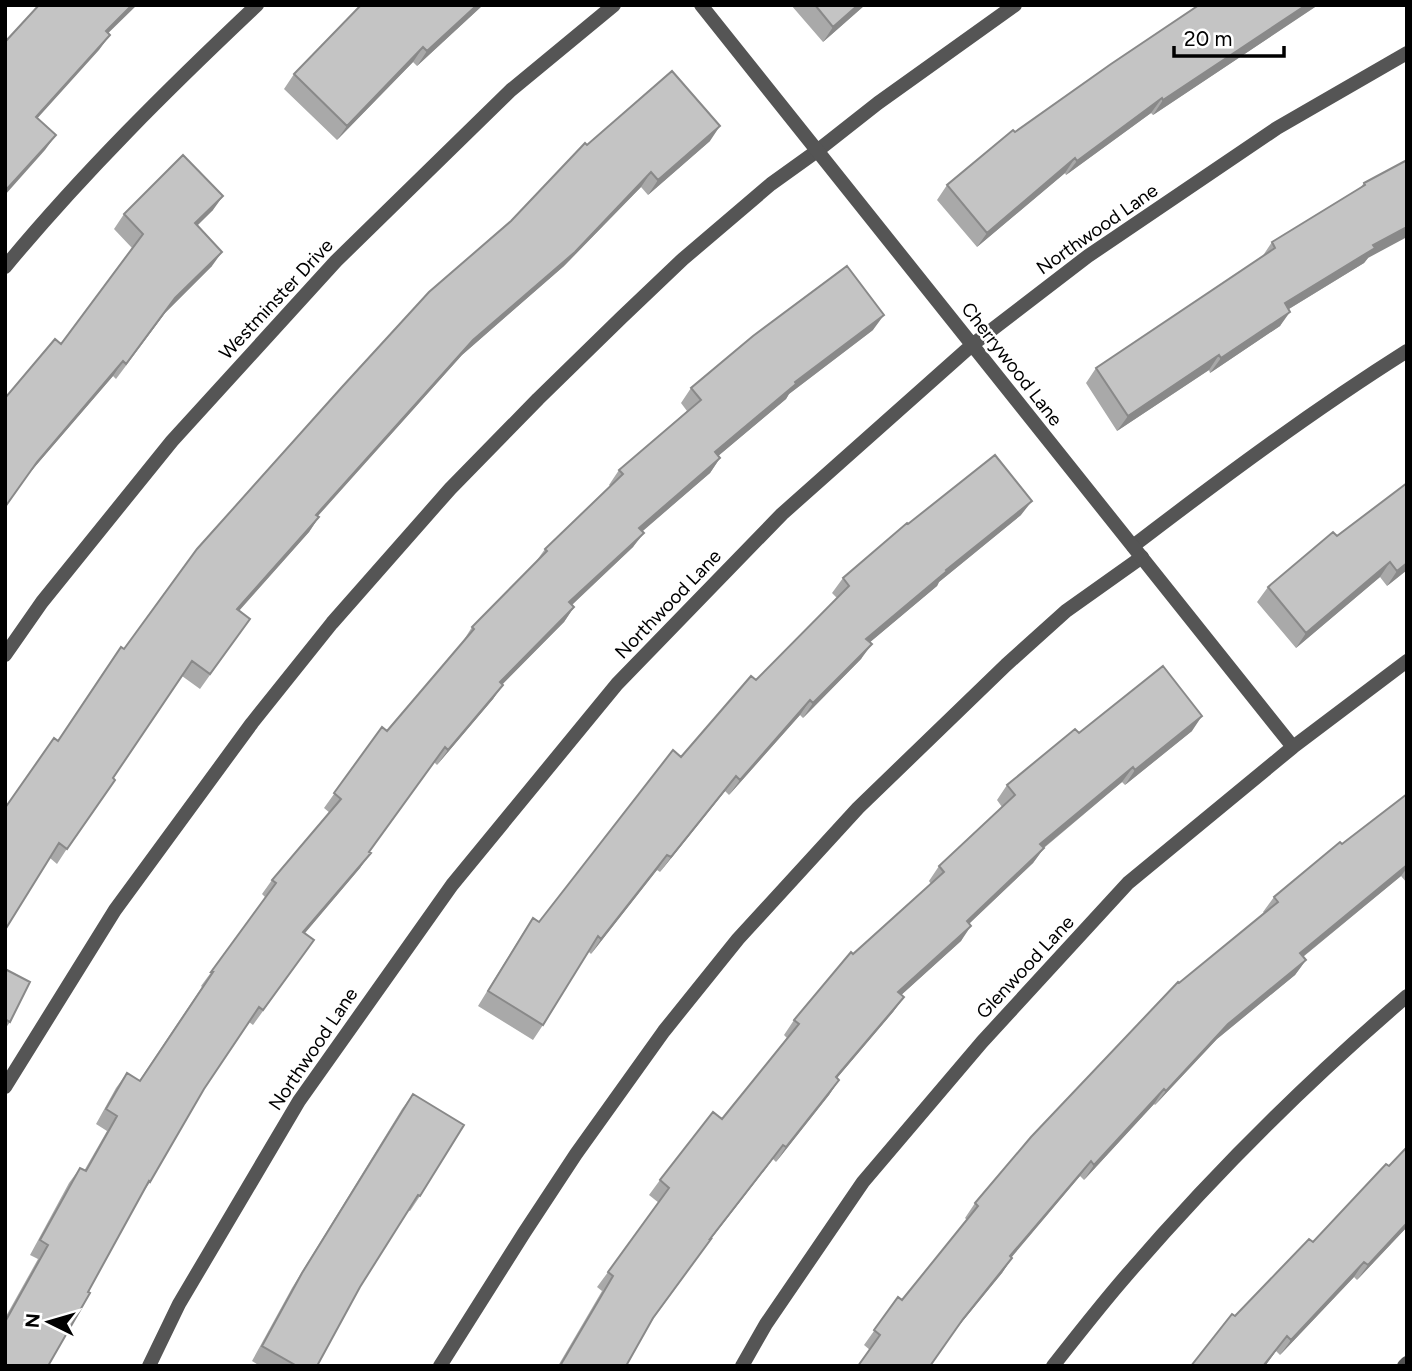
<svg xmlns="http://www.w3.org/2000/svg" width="1412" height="1371" viewBox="0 0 1412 1371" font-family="Figtree,sans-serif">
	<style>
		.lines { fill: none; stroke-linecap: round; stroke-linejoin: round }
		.lane { stroke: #555; stroke-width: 14 }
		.street { stroke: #555; stroke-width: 14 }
		.wall { fill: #a9a9a9 }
		.shaded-wall { fill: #898989 }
		.building { fill: #c4c4c4; stroke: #898989; stroke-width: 2 }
		.labels { text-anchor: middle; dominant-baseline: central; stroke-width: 5; stroke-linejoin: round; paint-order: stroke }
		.street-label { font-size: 19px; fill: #000; stroke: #fff }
	</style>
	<rect width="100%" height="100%" fill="#fff"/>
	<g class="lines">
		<path class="lane" d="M5 267C82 174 169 88 257 5
			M1133 546C1222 478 1312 411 1407 351
			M5 1087 115 910 252 723 332 623 450 489 538 399 621 318 683 259 771 184 817 151 878 103 1015 5
			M440 1366 524 1233 576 1154 664 1031 738 939 858 808 1006 665 1066 611 1142 557
			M1053 1366C1075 1338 1097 1310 1120 1283 1208 1180 1304 1084 1407 996"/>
		<path class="street" d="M701 5 1293 747
			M5 655 42 602 172 441 336 261 511 90 614 5
			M149 1366 179 1304 299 1101 452 885 617 684 782 514 972 345 1088 256 1277 128 1407 53
			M742 1366 766 1324 863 1182 982 1042 1128 883 1293 747 1407 661
			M1404 1366 1407 1363"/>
	</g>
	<path class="wall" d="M361 5H483L417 66 413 62 337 140 284 89 294 74Z
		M791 5H865L823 42Z
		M1318 5 1153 115 1151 113 1066 175 1065 173 977 247 937 200 947 185 1015 132Z
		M710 141 648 195 641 187 564 266 462 355 318 516 319 517 309 532 239 611 250 619 200 689 182 676 113 778 57 864 50 858 124 649 511 221 587 145Z
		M1407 160 1368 258 1364 263 1289 309 1280 326 1210 373 1209 370 1117 431 1086 383 1096 368 1262 257 1272 242 1360 188 1364 183Z
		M213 210 197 226 212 266 165 313 116 379 113 376 26 477 61 344 132 248 114 229 124 214Z
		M873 330 789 394 786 399 718 456 720 458 710 473 642 531 633 547 572 605 574 607 564 622 502 684 493 699 437 765 434 762 369 852 360 868 305 933 314 940 253 1025 249 1022 204 1089 150 1182 142 1194 5 1366V1318L38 1259 30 1255 69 1183 80 1168 84 1171 107 1131 96 1124 116 1088 127 1073 139 1081 202 987 201 986 266 898 262 894 272 880 330 813 324 808 382 727 387 731 462 643 472 627 535 563 545 549 610 486 609 485 619 470 687 411 681 403 691 388Z
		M1407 483V570L1387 586 1380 577 1296 648 1257 602 1268 587Z
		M1021 515 939 582 937 586 870 642 861 659 803 718 800 715 729 795 725 791 660 872 657 870 591 954 588 951 543 1025 533 1040 478 1006 523 933 533 918 539 922 681 757 837 598 832 593 843 578 908 524Z
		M1192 731 1125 785 1122 782 1044 848 1033 863 969 924 961 941 901 995 904 997 893 1012 837 1078 839 1080 829 1095 776 1162 773 1159 711 1239 651 1322 626 1366H558L602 1291 597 1287 659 1203 649 1195 660 1180 722 1119 787 1038 784 1035 794 1020 853 954 931 884 929 881 939 866 1002 807 997 800 1007 785 1079 733Z
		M1407 794V883L1401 876 1303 957 1306 960 1295 975 1217 1039 1155 1105 1154 1104 1084 1180 1080 1176 1011 1257 1012 1258 1002 1273 952 1334 870 1350 864 1345 898 1297 902 1300 967 1220 965 1218 975 1203 1179 983 1264 913 1263 912 1274 897Z
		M5 969 10 1022 5 1029Z
		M413 1094 420 1196 410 1211 408 1210 360 1287 317 1366H260L252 1361 292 1288 402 1109Z
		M1407 1147V1227L1357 1280 1354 1277 1280 1355 1276 1351 1265 1366H1191L1235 1316 1313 1242Z"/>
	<path class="shaded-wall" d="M132 5H137L95 46 106 31Z
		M477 5H483L417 66 427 51Z
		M858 5H865L823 42 833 27Z
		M1306 5H1318L1153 115 1163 100Z
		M110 35 99 50 25 132 36 117Z
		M423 47 413 62 337 140 347 126Z
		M1162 98 1151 113 1066 175 1077 161Z
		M720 126 710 141 648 195 658 180Z
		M56 135 45 150 5 195V191Z
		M1075 158 1065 173 977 247 987 233Z
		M651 172 641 187 564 266 462 355 306 529 316 515 473 340Z
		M223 196 213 210 184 238 195 223Z
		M1407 227V237L1368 258 1364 263 1274 318 1285 303 1373 245Z
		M222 252 212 266 165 313 116 379 175 298Z
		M1290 312 1280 326 1210 373 1221 358Z
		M884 315 873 330 789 394 786 399 705 467 715 452 795 382Z
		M1219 355 1209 370 1117 431 1128 416Z
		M123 361 113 376 26 477 37 462Z
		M720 458 710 473 629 543 639 528Z
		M1032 501 1021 515 939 582 937 586 856 654 866 639 946 570Z
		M319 517 309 532 227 624 237 609Z
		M644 533 633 547 559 617 569 602Z
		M1390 562 1380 577 1296 648 1306 633Z
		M1407 563V570L1387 586 1397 571Z
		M574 607 564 622 490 697 500 682Z
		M872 644 861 659 803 718 813 703Z
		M503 685 493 699 437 765 448 750Z
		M810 700 800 715 729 795 740 780Z
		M1202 716 1192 731 1125 785 1135 770Z
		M1133 767 1122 782 1030 859 1040 844Z
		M736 776 725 791 660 872 671 857Z
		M1044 848 1033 863 956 936 967 921Z
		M371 853 360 868 293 947 303 932Z
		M667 855 657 870 591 954 601 939Z
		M1407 865V868L1401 876 1289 968 1300 953Z
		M971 926 961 941 888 1007 898 992Z
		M1306 960 1295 975 1217 1039 1155 1105 1166 1091 1228 1024Z
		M904 997 893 1012 825 1092 836 1077Z
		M839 1080 829 1095 776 1162 786 1147Z
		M1164 1089 1154 1104 1084 1180 1094 1165Z
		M783 1145 773 1159 700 1253 710 1239Z
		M1091 1161 1080 1176 1000 1271 1010 1256Z
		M1407 1223V1227L1357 1280 1368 1265Z
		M1012 1258 1002 1273 952 1334 963 1319Z
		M1364 1262 1354 1277 1280 1355 1291 1340Z
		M1287 1336 1265 1366H1263Z"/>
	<path class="building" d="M39 5H132L106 31 110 35 36 117 56 135 5 191V42Z
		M361 5H477L427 51 423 47 347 126 294 74Z
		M815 5H858L833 27Z
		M1199 5H1306L1163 100 1162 98 1077 161 1075 158 987 233 947 185 1013 130 1015 132 1111 64Z
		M672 71 720 126 658 180 651 172 575 252 473 340 316 515 319 517 237 609 250 619 210 674 192 661 113 778 115 780 67 849 59 843 5 930V808L54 738 58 741 121 647 124 649 197 549 342 387 429 292 511 221 585 143 587 145Z
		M183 155 223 196 195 223 222 252 175 298 126 364 123 361 37 462 5 507V398L55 339 61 344 143 234 124 214Z
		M1407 160V227L1373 245 1375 248 1285 303 1290 312 1221 358 1219 355 1128 416 1096 368 1275 248 1272 242 1365 185 1364 183Z
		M847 266 884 315 795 382 796 384 715 452 720 458 639 528 644 533 569 602 574 607 500 682 503 685 448 750 445 747 369 852 371 853 303 932 314 940 263 1010 259 1007 204 1089 150 1182 149 1181 88 1292 90 1293 48 1366H5V1322L48 1245 40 1240 80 1168 86 1171 117 1116 106 1109 127 1073 140 1081 213 972H211L276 883 272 880 341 799 334 793 382 727 387 731 474 629 472 627 547 551 545 549 623 474 619 470 701 400 691 388 753 336Z
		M995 455 1032 501 946 570 947 571 866 639 872 644 813 703 810 700 740 780 736 776 671 857 667 855 601 939 598 936 543 1025 488 991 533 918 539 922 673 750 681 757 751 676 756 680 849 586 843 578 907 523 908 524Z
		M1407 483V563L1397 571 1390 562 1306 633 1268 587 1333 532 1337 536Z
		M1163 666 1202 716 1135 770 1133 767 1040 844 1044 848 967 921 971 926 898 992 904 997 836 1077 839 1080 786 1147 783 1145 710 1239H711L653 1318 626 1366H560L613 1276 608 1272 669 1188 660 1180 713 1112 722 1119 799 1024 794 1020 851 952 853 954 944 872 939 866 1015 795 1007 785 1075 729 1079 733Z
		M1407 794V865L1300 953 1306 960 1228 1024 1166 1091 1164 1089 1094 1165 1091 1161 1010 1256 1012 1258 963 1319 930 1366H858L880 1335 874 1330 898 1297 902 1300 978 1206 975 1203 1031 1137 1178 982 1179 983 1278 902 1274 897 1340 842 1342 844Z
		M5 969 30 982 10 1022 5 1019Z
		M413 1094 464 1125 420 1196 418 1195 360 1287 317 1366H297L262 1346 302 1273Z
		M1407 1147V1223L1368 1265 1364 1262 1291 1340 1287 1336 1263 1366H1191L1232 1314 1235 1316 1309 1239 1313 1242 1386 1164 1389 1166Z"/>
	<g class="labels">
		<g class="street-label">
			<text transform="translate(1097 229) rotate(-35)">Northwood Lane</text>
			<text transform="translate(276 299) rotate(-47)">Westminster Drive</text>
			<text transform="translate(1012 364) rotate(52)">Cherrywood Lane</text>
			<text transform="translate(668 604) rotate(-46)">Northwood Lane</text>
			<text transform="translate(1025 967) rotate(-47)">Glenwood Lane</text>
			<text transform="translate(313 1049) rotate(-56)">Northwood Lane</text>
		</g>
	</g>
	<rect width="1412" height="1371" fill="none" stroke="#000000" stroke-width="14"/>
	<g transform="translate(49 1322) rotate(275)" stroke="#ffffff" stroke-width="5" paint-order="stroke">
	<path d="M0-5L12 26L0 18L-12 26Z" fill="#000000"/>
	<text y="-10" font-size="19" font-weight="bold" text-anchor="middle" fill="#000000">N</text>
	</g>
	<path d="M1174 46v10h110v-10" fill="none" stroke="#000000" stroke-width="3.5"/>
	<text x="1184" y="46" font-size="21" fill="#000000" stroke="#ffffff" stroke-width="5" paint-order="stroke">20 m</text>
</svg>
